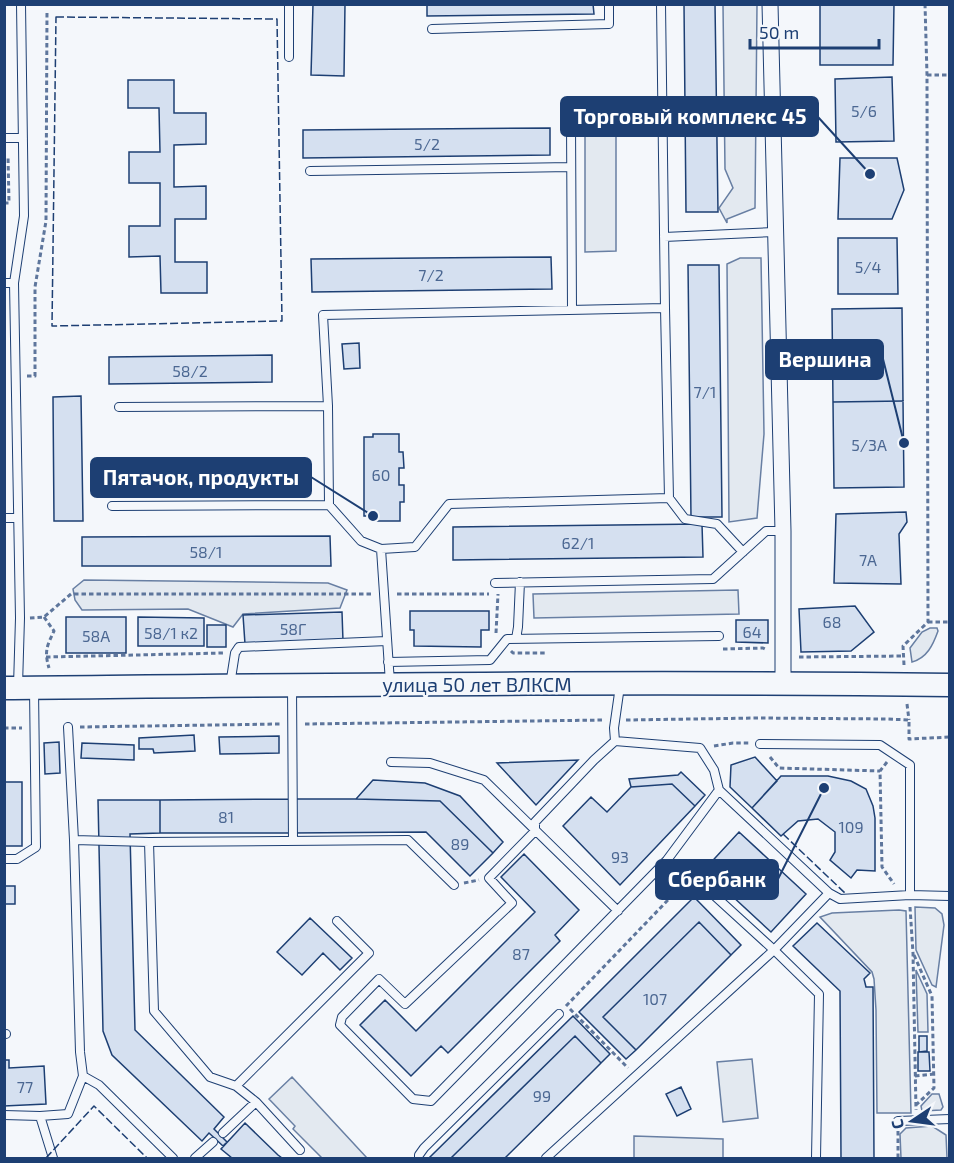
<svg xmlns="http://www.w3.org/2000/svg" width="954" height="1163" viewBox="0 0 954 1163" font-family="'Exo 2',sans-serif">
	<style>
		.green { fill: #e3e9f0; stroke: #687fa3; stroke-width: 1.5 }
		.building { fill: #d5e0f0; stroke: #1d3f73; stroke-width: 1.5 }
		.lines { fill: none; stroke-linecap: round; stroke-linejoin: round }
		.lane-casing { stroke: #1d3f73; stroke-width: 10 }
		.street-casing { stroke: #1d3f73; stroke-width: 17 }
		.secondary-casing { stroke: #1d3f73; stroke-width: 25 }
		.path { stroke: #5e769c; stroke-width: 3; stroke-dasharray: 4.5 3; stroke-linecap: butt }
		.lane { stroke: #f4f7fb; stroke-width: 8 }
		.street { stroke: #f4f7fb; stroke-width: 15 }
		.secondary { stroke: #f4f7fb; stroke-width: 22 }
		.fence { stroke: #1d3f73; stroke-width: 1.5; stroke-dasharray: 8 3; stroke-linecap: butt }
		.labels { text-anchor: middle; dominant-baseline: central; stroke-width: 4.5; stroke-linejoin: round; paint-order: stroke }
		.number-label { font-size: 16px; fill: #4b6792 }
		.street-label { font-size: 20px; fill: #1d3f73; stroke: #f4f7fb }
		.leader { fill: none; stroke: #1d3f73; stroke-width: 2 }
		.callout-dot { fill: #1d3f73; stroke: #f4f7fb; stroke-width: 2 }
		.callout { fill: #1d3f73; stroke: #1d3f73; stroke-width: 2 }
		.callout-label { font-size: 21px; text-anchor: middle; font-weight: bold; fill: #fff }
	</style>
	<rect width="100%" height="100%" fill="#f4f7fb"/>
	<path class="green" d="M723 5H757L755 208 727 219V223L719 208 733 188 725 169Z
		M585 121H616V251L585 252Z
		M740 258H761L764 434 757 518 729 522 727 264Z
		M84 580 328 583 347 590 340 608 243 614 233 627 188 609 82 610 75 600 73 589Z
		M738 590 739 614 534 618 533 594Z
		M930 628H937L938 631C933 645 927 658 912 662L910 648 922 632Z
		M915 907 935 908 942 914 944 925 936 987 932 985 916 950Z
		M899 910 906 911 911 1113H877L876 1010 874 979 872 972 820 917 832 913Z
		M916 970 927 994 928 1032H918Z
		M752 1059 758 1118 723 1122 717 1062Z
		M292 1077 367 1158H322L293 1129 295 1126 269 1099Z
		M932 1094H939L943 1107 941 1110 922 1111 921 1106Z
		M932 1126 946 1135 947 1158H901L900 1134 906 1128Z
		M634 1136 723 1139V1158H634Z"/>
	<path class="building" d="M313 4H345L344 76 311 75Z
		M427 4H593L594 14 427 16Z
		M684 4H715L718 212H686Z
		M820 4H894L893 65H820Z
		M892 77 894 141 836 142 835 79Z
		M128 80H174V113H206V144L174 145V187L206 186V219H175V262H207V293H161L160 256 129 257V226H160V183H129V152H160L159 108H128Z
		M550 128V155L303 158V130Z
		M840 158H897L904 190 892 219H838Z
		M838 238H897L898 294H838Z
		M551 257 552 289 312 292 311 259Z
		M688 265H719L722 517H691Z
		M902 308 903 401 833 402 832 309Z
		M359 343 360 368 344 369 342 344Z
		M272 355V382L109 384V357Z
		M81 396 83 521H54L53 397Z
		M903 401 904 487 834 488 833 402Z
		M373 434H399V452H403L404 468H399V485H404V502H400V521H374L373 516H364V437H373Z
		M906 512 907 522 899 534 901 584 834 583 836 514Z
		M702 524 703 557 453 560V527Z
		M330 536 331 566H82V537Z
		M855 606 874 632 851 651 801 652 799 609Z
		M410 611H489V630H481V647L414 646V630H410Z
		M342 612 343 641 245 644 243 615Z
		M66 617H126V653H66Z
		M138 617 204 618V646H138Z
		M736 620H768V643L736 642Z
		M207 625H226V647H207Z
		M194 735 195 751 154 753 153 749H139V738Z
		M279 736V753L220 754 219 737Z
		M59 742 60 773 45 774 44 743Z
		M82 743 134 745V760L81 758Z
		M755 757 777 781 752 808 730 787 731 765Z
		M578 760 536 805 497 763Z
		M681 772 705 795 695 806 672 784 631 787 629 779 678 775Z
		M781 776H828L851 781 866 789 873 806 875 818V871L857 870 851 878 830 860 835 852V832L818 819 798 821 781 836 752 808Z
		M373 780 425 783 460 796 503 842 493 853 440 801 356 799Z
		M4 782H22V846H4Z
		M672 784 695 806 620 885 563 826 591 797 607 812 631 787Z
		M291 799V833H160V800Z
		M291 799H356L440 801 493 853 470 876 426 832 291 833Z
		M98 800H160V833L130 834 135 1030 224 1117 214 1129 227 1142 223 1146 209 1133 202 1141 112 1055 103 1031Z
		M739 832 806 894 771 932 704 870Z
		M524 854 579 910 555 935 560 941 448 1053 441 1046 411 1076 360 1025 385 1000 416 1031 535 912 501 877Z
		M4 886H15V904H4Z
		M694 897 741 945 731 955 699 922 603 1017 636 1050 626 1059 579 1012Z
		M310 918 352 958 340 970 323 953 302 975 277 952Z
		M699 922 731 955 636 1050 603 1017Z
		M817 923 870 973 864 979 866 987H873L874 1158H841L840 991 793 946Z
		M573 1016 610 1054 601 1063 575 1036 451 1158H429Z
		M575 1036 601 1063 590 1074 505 1158H451Z
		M919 1036H927V1051L919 1052Z
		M918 1052H929L930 1071H918Z
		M4 1060H9V1068L44 1066 46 1104 4 1106Z
		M681 1087 691 1109 677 1116 666 1094Z
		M245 1123 278 1155 282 1158H232L221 1149Z"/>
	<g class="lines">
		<g class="lane-casing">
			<path id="lane" d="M289 4V57
				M661 4 665 308
				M432 29 609 24V4
				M571 123 572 310
				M4 138H23
				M310 171 571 167
				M664 237 775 232
				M4 283H14
				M328 406 323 315 665 308 669 498 685 519 717 524 743 552
				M119 407 328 406 329 505
				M112 506 329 505 361 541 381 549 415 547 449 504 669 498
				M4 518H18
				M381 549 390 683
				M495 583 713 579 766 531H783
				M516 639 518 627 520 582
				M388 662 490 660 507 639 719 636
				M230 685 235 653 239 647 387 641
				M18 686 20 618 14 283 24 216 21 4
				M292 686 293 841
				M615 741 594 760 535 822V831L489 878 512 903 405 1004 379 979 342 1017 340 1025 413 1099 431 1101 667 860 719 790 714 770 700 748 615 741 614 728 620 686
				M760 744 880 745 910 765V895L950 896
				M391 762 430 763 484 780 618 911
				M74 840 149 842 408 840 454 885
				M149 842 154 1011 210 1077 236 1086 256 1102 300 1150
				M4 859H17L36 847 34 689
				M705 887 774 950 829 893 719 790
				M829 893 840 899 910 895
				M4 1034H6
				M83 1076 99 1085 173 1158
				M236 1086 369 953 337 921
				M4 1115 40 1116
				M898 1121 950 1119
				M223 1133 256 1102
				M53 1158 40 1116 68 1114 83 1076 80 1052 74 840 68 727
				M195 1158 213 1142
				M419 1158V1155L424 1148 559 1014
				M546 1158 774 950 819 994 816 1158"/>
		</g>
		<g class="street-casing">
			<path id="street" d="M770 4 783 531V683"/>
		</g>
		<g class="secondary-casing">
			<path id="secondary" d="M4 688C319 685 635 681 950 685"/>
		</g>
		<path class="path" d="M927 75H950
			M4 203H9L8 156
			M27 376H35V287L46 221 47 10
			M397 594H489
			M44 617 54 631C47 646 44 651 49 668
			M30 618 44 617 71 594H372
			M928 622H950
			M496 633 498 594
			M723 649 763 648 767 650
			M511 651 513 653H546
			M46 657 224 653
			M799 657 903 656
			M904 665 903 646 928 622 927 75 925 4
			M907 704 909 720
			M626 720 758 718 887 719 909 720V739L950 737
			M305 724 604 720
			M80 727 280 724
			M4 728H22
			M714 746 733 743H749
			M770 757 779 768 880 771
			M887 762 880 771 882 867 894 884
			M464 883 479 880
			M910 907 913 953 916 1110
			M914 955 932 996 934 1088 916 1105
			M566 1006 692 875 697 879
			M570 1009 628 1068
			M915 1076 934 1074
			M898 1131V1158"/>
		<use href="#lane" class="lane"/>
		<use href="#street" class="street"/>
		<use href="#secondary" class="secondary"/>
		<path class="fence" d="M56 17 277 19 282 321 52 326Z
			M783 834 846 894
			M46 1158 94 1106 147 1158"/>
	</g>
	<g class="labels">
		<g class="number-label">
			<text x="864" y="110">5/6</text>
			<text x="427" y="143">5/2</text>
			<text x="868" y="266">5/4</text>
			<text x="431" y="274">7/2</text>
			<text x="190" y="370">58/2</text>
			<text x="705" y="391">7/1</text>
			<text x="869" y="444">5/3А</text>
			<text x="381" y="474">60</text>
			<text x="578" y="542">62/1</text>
			<text x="206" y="551">58/1</text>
			<text x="868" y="559">7А</text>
			<text x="832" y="621">68</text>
			<text x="293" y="628">58Г</text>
			<text x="752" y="631">64</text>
			<text x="171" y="632">58/1 к2</text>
			<text x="96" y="635">58А</text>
			<text x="226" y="816">81</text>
			<text x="851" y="826">109</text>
			<text x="460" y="843">89</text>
			<text x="620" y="856">93</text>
			<text x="521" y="953">87</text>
			<text x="655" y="998">107</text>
			<text x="25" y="1086">77</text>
			<text x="542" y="1095">99</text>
		</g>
		<g class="street-label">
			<text x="477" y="684">улица 50 лет ВЛКСМ</text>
		</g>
	</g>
	<path class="leader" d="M870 174L818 117M904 443L883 359M373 516L311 477M824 788L778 879"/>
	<g class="callout-dot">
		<circle cx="870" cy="174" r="6"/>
		<circle cx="904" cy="443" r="6"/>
		<circle cx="373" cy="516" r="6"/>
		<circle cx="824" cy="788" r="6"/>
	</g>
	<g class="callout">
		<rect x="561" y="97" width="257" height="39" rx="6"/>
		<rect x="766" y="340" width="117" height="39" rx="6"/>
		<rect x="91" y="458" width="220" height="39" rx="6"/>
		<rect x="656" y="860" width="122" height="39" rx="6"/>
	</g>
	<g class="callout-label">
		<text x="690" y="124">Торговый комплекс 45</text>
		<text x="825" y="367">Вершина</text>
		<text x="201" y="485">Пятачок, продукты</text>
		<text x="717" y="887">Сбербанк</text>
	</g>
	<rect width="954" height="1163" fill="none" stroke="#1d3f73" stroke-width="12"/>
	<g transform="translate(912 1121) rotate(257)" stroke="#f4f7fb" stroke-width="4.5" paint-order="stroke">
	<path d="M0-4.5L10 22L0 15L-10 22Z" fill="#1d3f73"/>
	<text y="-9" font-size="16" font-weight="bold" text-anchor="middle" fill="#1d3f73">С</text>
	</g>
	<path d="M750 39v9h129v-9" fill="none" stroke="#1d3f73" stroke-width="3"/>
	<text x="759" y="39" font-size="18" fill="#1d3f73" stroke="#f4f7fb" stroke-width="4.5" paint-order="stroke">50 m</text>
</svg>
